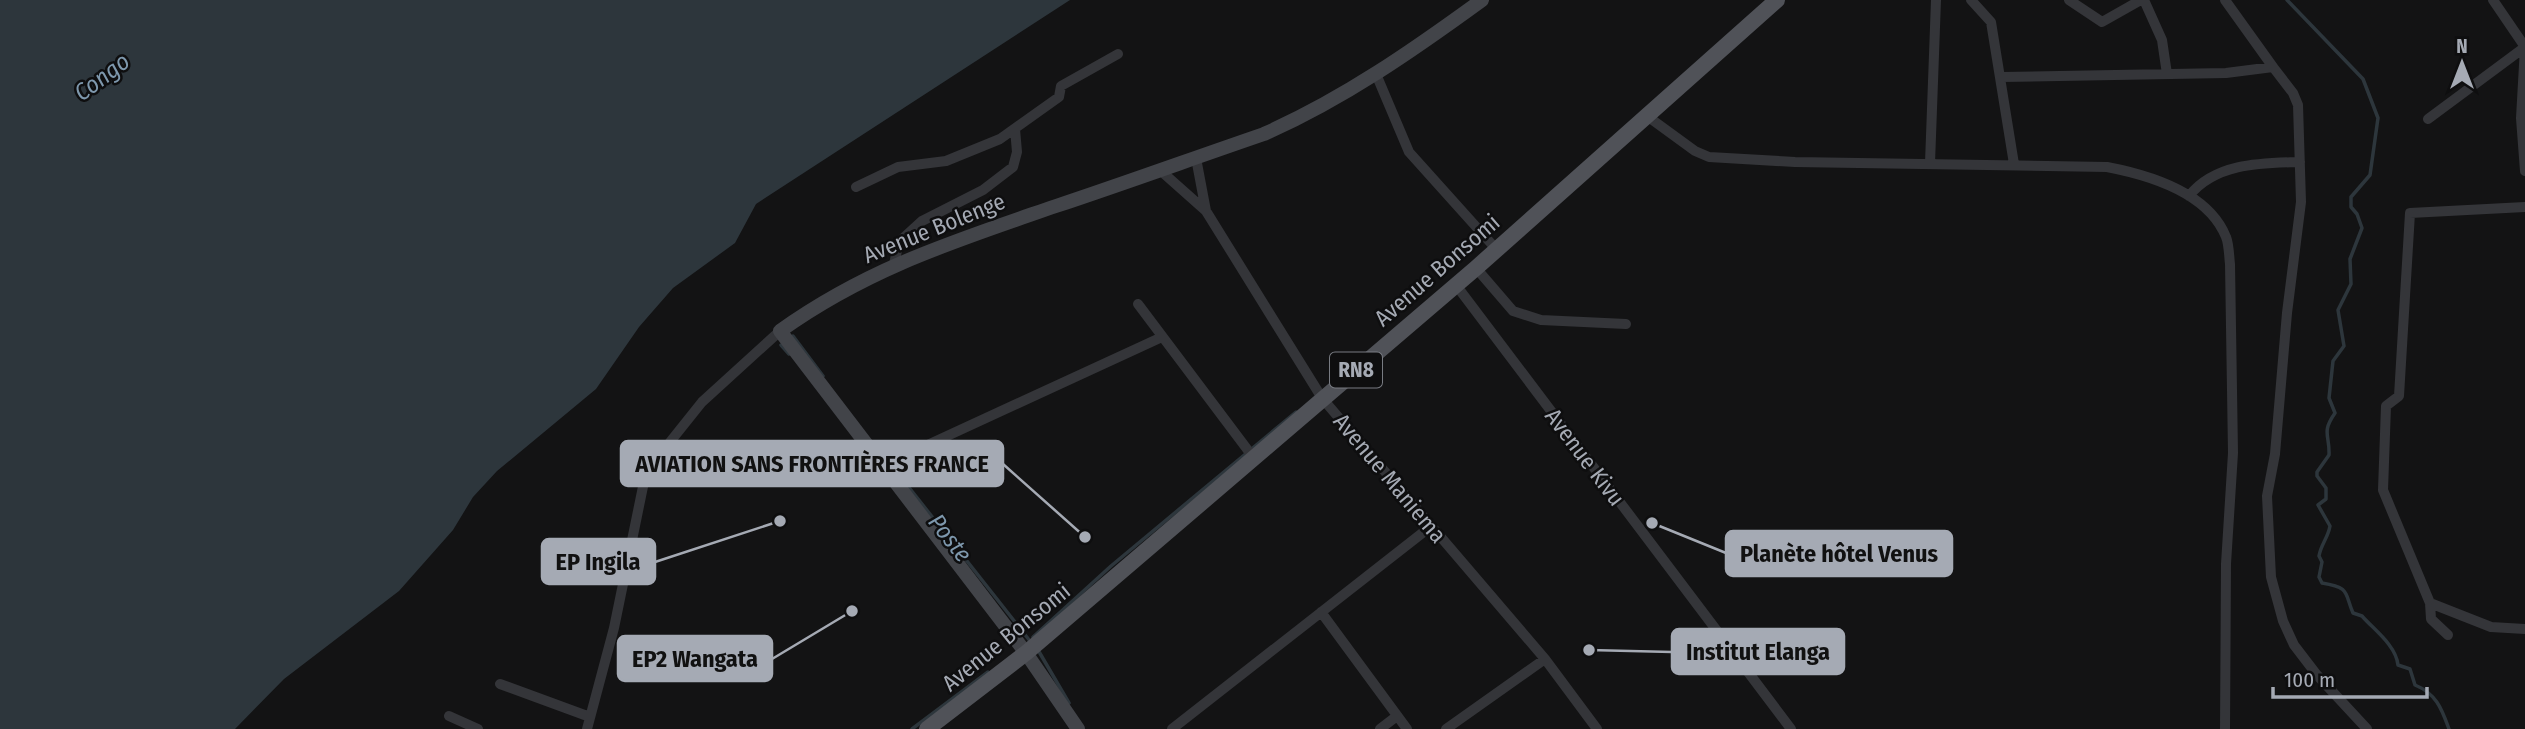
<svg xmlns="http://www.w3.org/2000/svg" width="2525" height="729" viewBox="0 0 2525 729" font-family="'Fira Sans Condensed',sans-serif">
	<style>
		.water { fill: #2d363c }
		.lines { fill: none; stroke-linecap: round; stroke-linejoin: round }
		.stream { stroke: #2d363c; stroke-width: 3.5 }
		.street { stroke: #343539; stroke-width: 10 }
		.secondary { stroke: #424449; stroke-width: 14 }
		.primary { stroke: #505258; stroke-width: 16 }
		.labels { text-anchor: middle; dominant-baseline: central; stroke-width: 5; stroke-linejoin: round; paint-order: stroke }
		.shield { fill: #0e0e0f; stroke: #787b82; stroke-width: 2 }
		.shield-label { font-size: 21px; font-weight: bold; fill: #a5aab4 }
		.street-label { font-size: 23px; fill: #a5aab4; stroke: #0e0e0f }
		.water-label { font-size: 24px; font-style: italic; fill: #7e98ad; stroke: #0e0e0f }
		.leader { fill: none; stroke: #a5aab4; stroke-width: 2.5 }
		.callout-dot { fill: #a5aab4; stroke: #0e0e0f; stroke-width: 2.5 }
		.callout { fill: #a5aab4; stroke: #a5aab4; stroke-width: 2.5 }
		.callout-label { font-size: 24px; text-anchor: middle; font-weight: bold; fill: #111 }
	</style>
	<rect width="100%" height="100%" fill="#131314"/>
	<path class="water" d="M0 0H1070L756 204 735 243 673 288 639 327 596 389 497 471 473 497 453 530 399 591 284 679 235 729H0Z"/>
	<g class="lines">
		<path class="stream" d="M2287 0 2363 79 2378 118 2370 175 2351 197V207L2357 214 2362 228 2350 259 2351 284 2338 310 2344 346 2333 361 2329 398 2335 413C2321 433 2330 435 2329 455L2317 472V476L2326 488V499L2318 505 2330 526C2328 538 2321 544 2319 556L2322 562 2319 577 2322 583C2351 588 2344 592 2353 613L2362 616C2373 629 2396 645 2398 665L2410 669 2415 685C2437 694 2442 710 2449 729
			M793 336 823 376
			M781 345 789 354
			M892 466 1030 641
			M1033 637 1111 566 1296 412
			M1038 650 1069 703
			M912 729 988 672"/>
		<path class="street" d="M1971 0 1991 22 2014 164
			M2069 0 2102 22 2141 0
			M2144 0 2162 40 2167 74
			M2225 0 2273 67
			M2493 0 2525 47 2521 118 2525 171
			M1376 74 1409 152 1497 250
			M2002 77 2226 73 2273 67 2293 93 2298 105 2301 202 2287 313 2275 454 2267 496 2271 577 2283 621 2294 645 2317 675 2367 729
			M1647 116 1695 151 1709 157 1795 162 2107 167C2149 175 2208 192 2226 237 2229 244 2229 256 2230 264L2233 453 2226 564 2225 729
			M2428 119 2525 47
			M1196 158 1206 211
			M1930 163 1936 0
			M1161 171 1206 211 1322 398 1545 659 1597 729
			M856 187 898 167 946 161 1000 139 1059 97 1061 86 1118 54
			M2189 196C2215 163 2261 163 2300 162
			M2525 207 2410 213 2399 396 2386 406 2383 490 2430 603 2491 627 2525 629
			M894 264 899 242 922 221 983 190 1013 167 1017 152 1015 129
			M1476 268 1513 311 1541 320 1626 324
			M1456 285 1791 729
			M1138 304 1253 457
			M882 466 1162 337
			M2430 603 2431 619 2448 635
			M1321 612 1407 729
			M500 684 590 717
			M449 716 478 729
			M587 729 614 628 646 472 702 402 780 331
			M1172 729 1430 527
			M1380 729 1397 716
			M1446 729 1545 659"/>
		<path class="secondary" d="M1078 729 1026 653 780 331C868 268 955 241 1056 206 1125 183 1194 158 1264 134 1343 99 1412 51 1482 0"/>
		<path class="primary" d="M927 729 1026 653 1476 268 1777 0"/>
	</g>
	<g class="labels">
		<rect class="shield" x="1330" y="352.5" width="52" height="35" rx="5"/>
		<g class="shield-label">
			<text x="1356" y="370">RN8</text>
		</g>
		<g class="street-label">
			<text transform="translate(934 228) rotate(-22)">Avenue Bolenge</text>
			<text transform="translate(1437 270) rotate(-41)">Avenue Bonsomi</text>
			<text transform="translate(1585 457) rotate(53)">Avenue Kivu</text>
			<text transform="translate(1390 478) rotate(50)">Avenue Maniema</text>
			<text transform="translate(1006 637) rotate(-39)">Avenue Bonsomi</text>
		</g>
		<g class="water-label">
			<text transform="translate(102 77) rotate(-37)">Congo</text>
			<text transform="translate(950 538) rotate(52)">Poste</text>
		</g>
	</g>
	<path class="leader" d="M1085 537L1003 464M1652 523L1726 553M780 521L655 562M1589 650L1672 652M852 611L772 659"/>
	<g class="callout-dot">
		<circle cx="1085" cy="537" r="7"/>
		<circle cx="1652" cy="523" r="7"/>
		<circle cx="780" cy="521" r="7"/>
		<circle cx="1589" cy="650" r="7"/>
		<circle cx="852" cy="611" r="7"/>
	</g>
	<g class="callout">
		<rect x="621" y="441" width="382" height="45" rx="7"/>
		<rect x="1726" y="531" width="226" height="45" rx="7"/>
		<rect x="542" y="539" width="113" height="45" rx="7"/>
		<rect x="1672" y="629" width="172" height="45" rx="7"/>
		<rect x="618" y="636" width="154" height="45" rx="7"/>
	</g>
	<g class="callout-label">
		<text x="812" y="472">AVIATION SANS FRONTIÈRES FRANCE</text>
		<text x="1839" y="562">Planète hôtel Venus</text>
		<text x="598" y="570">EP Ingila</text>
		<text x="1758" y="660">Institut Elanga</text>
		<text x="695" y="667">EP2 Wangata</text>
	</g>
	<g transform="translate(2462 63)" stroke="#0e0e0f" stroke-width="5" paint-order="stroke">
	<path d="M0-5L12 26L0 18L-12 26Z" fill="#a5aab4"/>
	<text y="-10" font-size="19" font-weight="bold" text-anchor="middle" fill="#a5aab4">N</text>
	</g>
	<path d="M2273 687v10h154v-10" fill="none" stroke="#a5aab4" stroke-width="3.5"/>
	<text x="2284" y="687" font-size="21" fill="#a5aab4" stroke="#0e0e0f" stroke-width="5" paint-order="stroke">100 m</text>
</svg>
